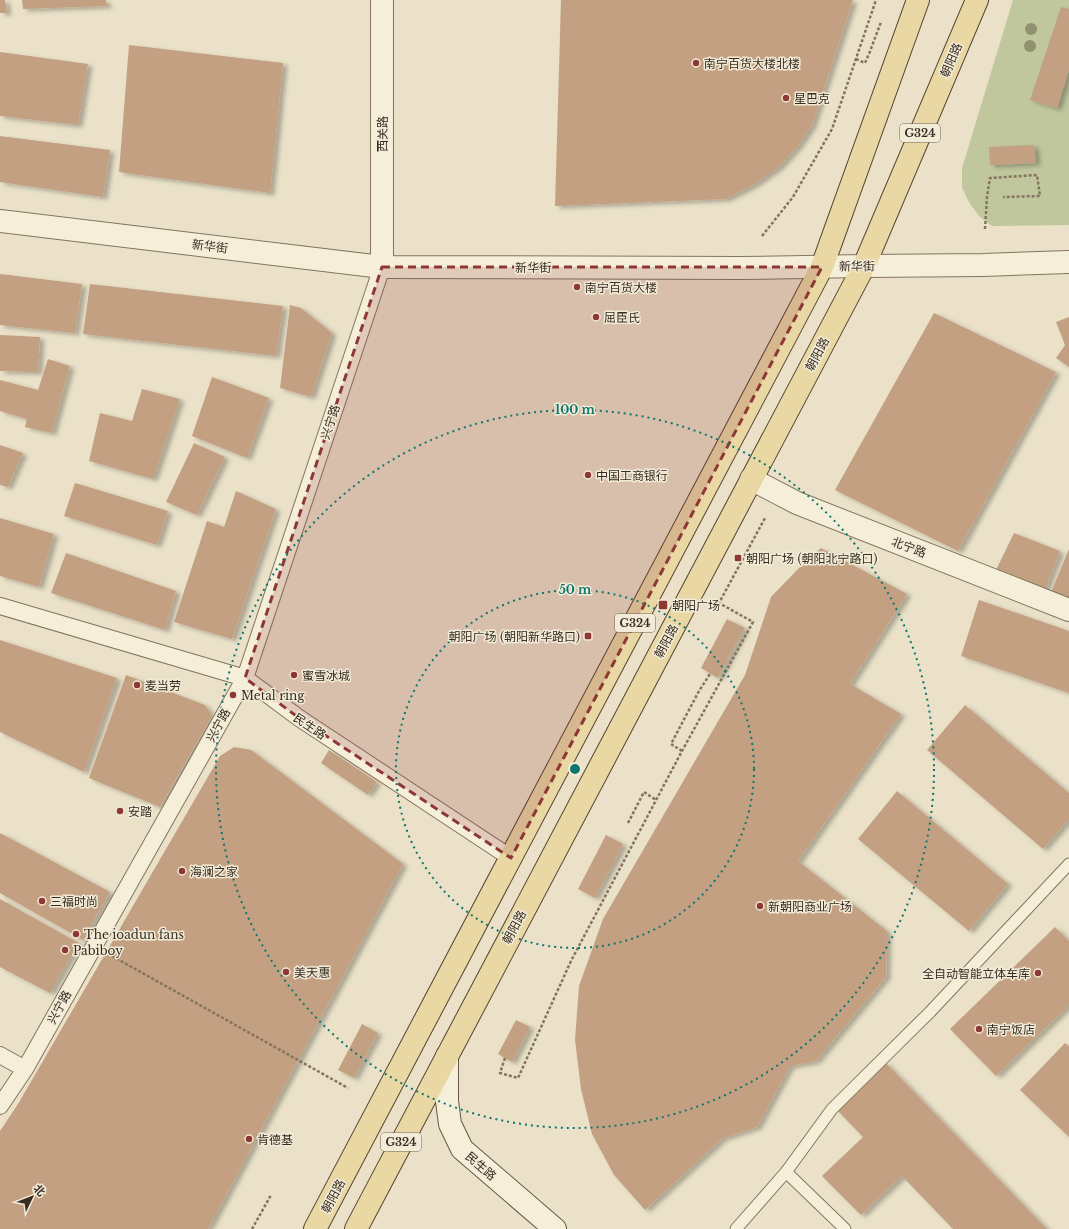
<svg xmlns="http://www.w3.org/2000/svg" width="1069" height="1229" viewBox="0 0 1069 1229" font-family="'Libre Baskerville','Noto Sans SC',serif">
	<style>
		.green { fill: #c0c79d }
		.building { fill: #c4a082; filter: url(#shadow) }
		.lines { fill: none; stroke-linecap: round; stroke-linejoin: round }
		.service-casing { stroke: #84745f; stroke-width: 13 }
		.pedestrian-casing { stroke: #84745f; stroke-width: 18 }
		.minor-casing { stroke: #84745f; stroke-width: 24 }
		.tertiary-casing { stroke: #84745f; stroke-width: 24 }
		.secondary-casing { stroke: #665642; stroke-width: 24 }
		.primary-casing { stroke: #534332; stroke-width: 24 }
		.path { stroke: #84745f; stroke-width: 2.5; stroke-dasharray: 3 2; stroke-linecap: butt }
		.service { stroke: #f5efda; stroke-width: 11 }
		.pedestrian { stroke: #f5efda; stroke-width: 16 }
		.minor { stroke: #f5efda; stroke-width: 22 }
		.tertiary { stroke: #f5efda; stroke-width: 22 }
		.secondary { stroke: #f5efda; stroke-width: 22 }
		.primary { stroke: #e9d7a4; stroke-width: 22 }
		.tree { fill: #8f9171 }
		.marked { fill: #8d3835; fill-opacity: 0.2; stroke: #8d3835; stroke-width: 3; stroke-dasharray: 8 5; stroke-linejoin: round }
		.ring { fill: none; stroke: #0f766e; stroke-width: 2; stroke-dasharray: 2 4 }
		.poi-dot { fill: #8d3835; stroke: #f2ebd7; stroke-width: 1.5 }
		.labels { text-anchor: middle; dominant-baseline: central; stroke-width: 3; stroke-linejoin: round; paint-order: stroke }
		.shield { fill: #f2ebd7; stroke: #6e6558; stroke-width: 1 }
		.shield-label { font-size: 11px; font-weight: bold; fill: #362c21 }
		.street-label { font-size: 12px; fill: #362c21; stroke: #f2ebd7 }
		.poi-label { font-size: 12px; fill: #362c21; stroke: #f2ebd7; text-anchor: start }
		.centre { fill: #0f766e; stroke: #f2ebd7; stroke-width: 2 }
		.ring-label { font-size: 12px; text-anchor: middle; font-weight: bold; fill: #0f766e; stroke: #f2ebd7; stroke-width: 3; stroke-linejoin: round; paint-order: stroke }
	</style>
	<defs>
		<filter id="shadow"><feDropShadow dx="4.5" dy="2.5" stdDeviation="2" flood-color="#0004"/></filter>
	</defs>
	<rect width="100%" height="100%" fill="#eae1c8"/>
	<path class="green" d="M1013 0H1069V225L992 226 980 217 970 204 962 188V168Z"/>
	<path class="building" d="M0 0H5L7 13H0Z
		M22 0H106L107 6 23 9Z
		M561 0H853L812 125 798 146 779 167 755 184 726 199 555 206Z
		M1061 7 1069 9V70L1057 108 1030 100Z
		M129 45 283 63 270 193 119 172Z
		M0 52 88 64 78 125 0 116Z
		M0 136 110 150 103 197 0 182Z
		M1034 145 1036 163 990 165 989 147Z
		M0 274 82 284 75 333 0 325Z
		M90 284 283 306 276 356 83 334Z
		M290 305 301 308 332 333 311 397 280 388Z
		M934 313 1056 372 958 551 835 490Z
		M1069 317V367L1056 358 1065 345 1056 322Z
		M0 335 40 337 38 372 0 371Z
		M48 359 70 366 52 433 25 427 27 419 0 411V380L38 390Z
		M212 377 269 398 247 458 192 436Z
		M142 389 180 399 153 479 89 461 100 413 132 421Z
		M194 443 225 457 197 515 166 502Z
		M0 445 23 453 8 487 0 485Z
		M75 483 168 511 157 545 64 516Z
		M236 491 276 509 232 639 174 622 207 521 224 527Z
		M0 518 54 534 39 587 0 576Z
		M1014 533 1060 551 1045 590 996 570Z
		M821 548 907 594 850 684 901 714 798 861 887 931 886 977 816 1061 790 1066 757 1127 723 1138 645 1210 614 1175 592 1134 581 1089 575 1040 579 986 603 919 745 675 771 597 799 568Z
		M1069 549V598L1051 592Z
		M66 553 176 591 165 630 51 593Z
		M979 600 1069 631V693L961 656Z
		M727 619 745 628 718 678 701 668Z
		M0 640 117 678 84 772 0 732Z
		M126 675 205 705 212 716 160 807 89 778Z
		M965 705 1069 793V819L1043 849 927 750Z
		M234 747 251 750 403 864 208 1229H0V1131L18 1104 220 756Z
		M329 750 377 782 368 795 321 763Z
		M897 791 1008 884 969 931 858 839Z
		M0 833 110 892 83 940 0 893Z
		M606 835 623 844 595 898 578 889Z
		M0 899 79 943 50 993 0 967Z
		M1055 927 1069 941V1005L996 1076 950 1029Z
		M516 1020 530 1027 512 1062 498 1054Z
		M362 1024 378 1033 354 1078 338 1070Z
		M1065 1043 1069 1046V1137L1020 1090Z
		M885 1062 1047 1229H953L902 1176 861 1215 822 1176 863 1137 837 1110Z"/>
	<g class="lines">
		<g class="service-casing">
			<path id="service" d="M786 1172 845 1229
				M736 1229 786 1172 832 1109 930 1012 1069 864"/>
		</g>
		<g class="pedestrian-casing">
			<path id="pedestrian" d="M0 606 245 678 299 718 511 858
				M0 1055 25 1069
				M0 1106 25 1069 245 678 382 267"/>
		</g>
		<g class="minor-casing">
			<path id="minor" d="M382 0V267
				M864 266 983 265 1069 262
				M751 479 797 503 1069 610"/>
		</g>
		<g class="tertiary-casing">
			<path id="tertiary" d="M0 221 382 267 741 268 864 266"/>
		</g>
		<g class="secondary-casing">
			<path id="secondary" d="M447 1056V1101L450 1124 462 1149 555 1229"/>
		</g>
		<g class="primary-casing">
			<path id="primary" d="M315 1229 822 267 918 0
				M356 1229 864 266 977 0"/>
		</g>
		<path class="path" d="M856 59 865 63 869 54 881 22
			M985 229 987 197 990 178 1037 175 1040 196 1003 197
			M762 236 793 197 832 129 876 0
			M682 751 671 744 699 691 710 674
			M628 823 644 792 656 800
			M112 956 348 1088
			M505 1058 500 1073 518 1078 571 961 682 751 753 622 719 603 765 518
			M252 1229 271 1195"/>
		<use href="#service" class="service"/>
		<use href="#pedestrian" class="pedestrian"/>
		<use href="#minor" class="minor"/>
		<use href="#tertiary" class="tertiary"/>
		<use href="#secondary" class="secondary"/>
		<use href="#primary" class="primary"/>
	</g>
	<g class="tree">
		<circle cx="1031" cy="29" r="6"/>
		<circle cx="1030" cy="46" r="6"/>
	</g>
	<path class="marked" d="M382 267H822L511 858 299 718 245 678Z"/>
	<g class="ring">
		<circle cx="575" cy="769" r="179"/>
		<circle cx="575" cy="769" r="359"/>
	</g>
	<g class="poi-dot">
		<circle cx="696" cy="63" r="4"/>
		<circle cx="786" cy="98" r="4"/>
		<circle cx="577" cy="287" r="4"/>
		<circle cx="596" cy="317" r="4"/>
		<circle cx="588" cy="475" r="4"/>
		<rect x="734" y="554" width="8" height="8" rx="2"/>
		<rect x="658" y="600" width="10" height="10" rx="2"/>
		<rect x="584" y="632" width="8" height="8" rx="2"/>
		<circle cx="294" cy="675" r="4"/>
		<circle cx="137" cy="685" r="4"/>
		<circle cx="233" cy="695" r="4"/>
		<circle cx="120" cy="811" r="4"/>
		<circle cx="182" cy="871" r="4"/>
		<circle cx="42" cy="901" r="4"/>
		<circle cx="760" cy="906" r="4"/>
		<circle cx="76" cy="934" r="4"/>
		<circle cx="65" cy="950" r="4"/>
		<circle cx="286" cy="972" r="4"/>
		<circle cx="1038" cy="973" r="4"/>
		<circle cx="979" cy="1029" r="4"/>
		<circle cx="249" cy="1139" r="4"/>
	</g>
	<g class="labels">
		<g class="shield">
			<rect x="900" y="124" width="40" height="18" rx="3"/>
			<rect x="615" y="614" width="40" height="18" rx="3"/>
			<rect x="381" y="1133" width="40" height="18" rx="3"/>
		</g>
		<g class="shield-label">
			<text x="920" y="133">G324</text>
			<text x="635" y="623">G324</text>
			<text x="401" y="1142">G324</text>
		</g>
		<g class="street-label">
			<text transform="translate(951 60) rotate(-67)">朝阳路</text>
			<text transform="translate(382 134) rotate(-90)">西关路</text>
			<text transform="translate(210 246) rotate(7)">新华街</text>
			<text transform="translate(857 266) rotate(-1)">新华街</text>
			<text x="533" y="267">新华街</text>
			<text transform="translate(817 354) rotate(-62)">朝阳路</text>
			<text transform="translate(330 422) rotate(-72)">兴宁路</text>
			<text transform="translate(909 547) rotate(21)">北宁路</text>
			<text transform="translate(666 641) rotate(-62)">朝阳路</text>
			<text transform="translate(218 725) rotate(-61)">兴宁路</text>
			<text transform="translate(310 726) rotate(34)">民生路</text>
			<text transform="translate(514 927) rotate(-62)">朝阳路</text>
			<text transform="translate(59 1007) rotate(-61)">兴宁路</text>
			<text transform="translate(481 1166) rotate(41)">民生路</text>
			<text transform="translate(333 1196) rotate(-62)">朝阳路</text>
		</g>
		<g class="poi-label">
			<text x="704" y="63">南宁百货大楼北楼</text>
			<text x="794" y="98">星巴克</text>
			<text x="585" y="287">南宁百货大楼</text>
			<text x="604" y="317">屈臣氏</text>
			<text x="596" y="475">中国工商银行</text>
			<text x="746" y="558">朝阳广场 (朝阳北宁路口)</text>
			<text x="672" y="605">朝阳广场</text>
			<text x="580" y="636" text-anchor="end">朝阳广场 (朝阳新华路口)</text>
			<text x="302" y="675">蜜雪冰城</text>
			<text x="145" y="685">麦当劳</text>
			<text x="241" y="695">Metal ring</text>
			<text x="128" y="811">安踏</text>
			<text x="190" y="871">海澜之家</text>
			<text x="50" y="901">三福时尚</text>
			<text x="768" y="906">新朝阳商业广场</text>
			<text x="84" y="934">The ioadun fans</text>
			<text x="73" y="950">Pabiboy</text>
			<text x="294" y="972">美天惠</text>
			<text x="1030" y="973" text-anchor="end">全自动智能立体车库</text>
			<text x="987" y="1029">南宁饭店</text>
			<text x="257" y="1139">肯德基</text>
		</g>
	</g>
	<circle cx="575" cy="769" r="6" class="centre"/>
	<g class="ring-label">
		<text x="575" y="414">100 m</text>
		<text x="575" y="594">50 m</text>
	</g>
	<g transform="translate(32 1197) rotate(47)" stroke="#f2ebd7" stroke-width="3" paint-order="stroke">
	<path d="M0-3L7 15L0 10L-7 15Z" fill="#362c21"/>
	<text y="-6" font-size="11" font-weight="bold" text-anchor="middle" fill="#362c21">北</text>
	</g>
</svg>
